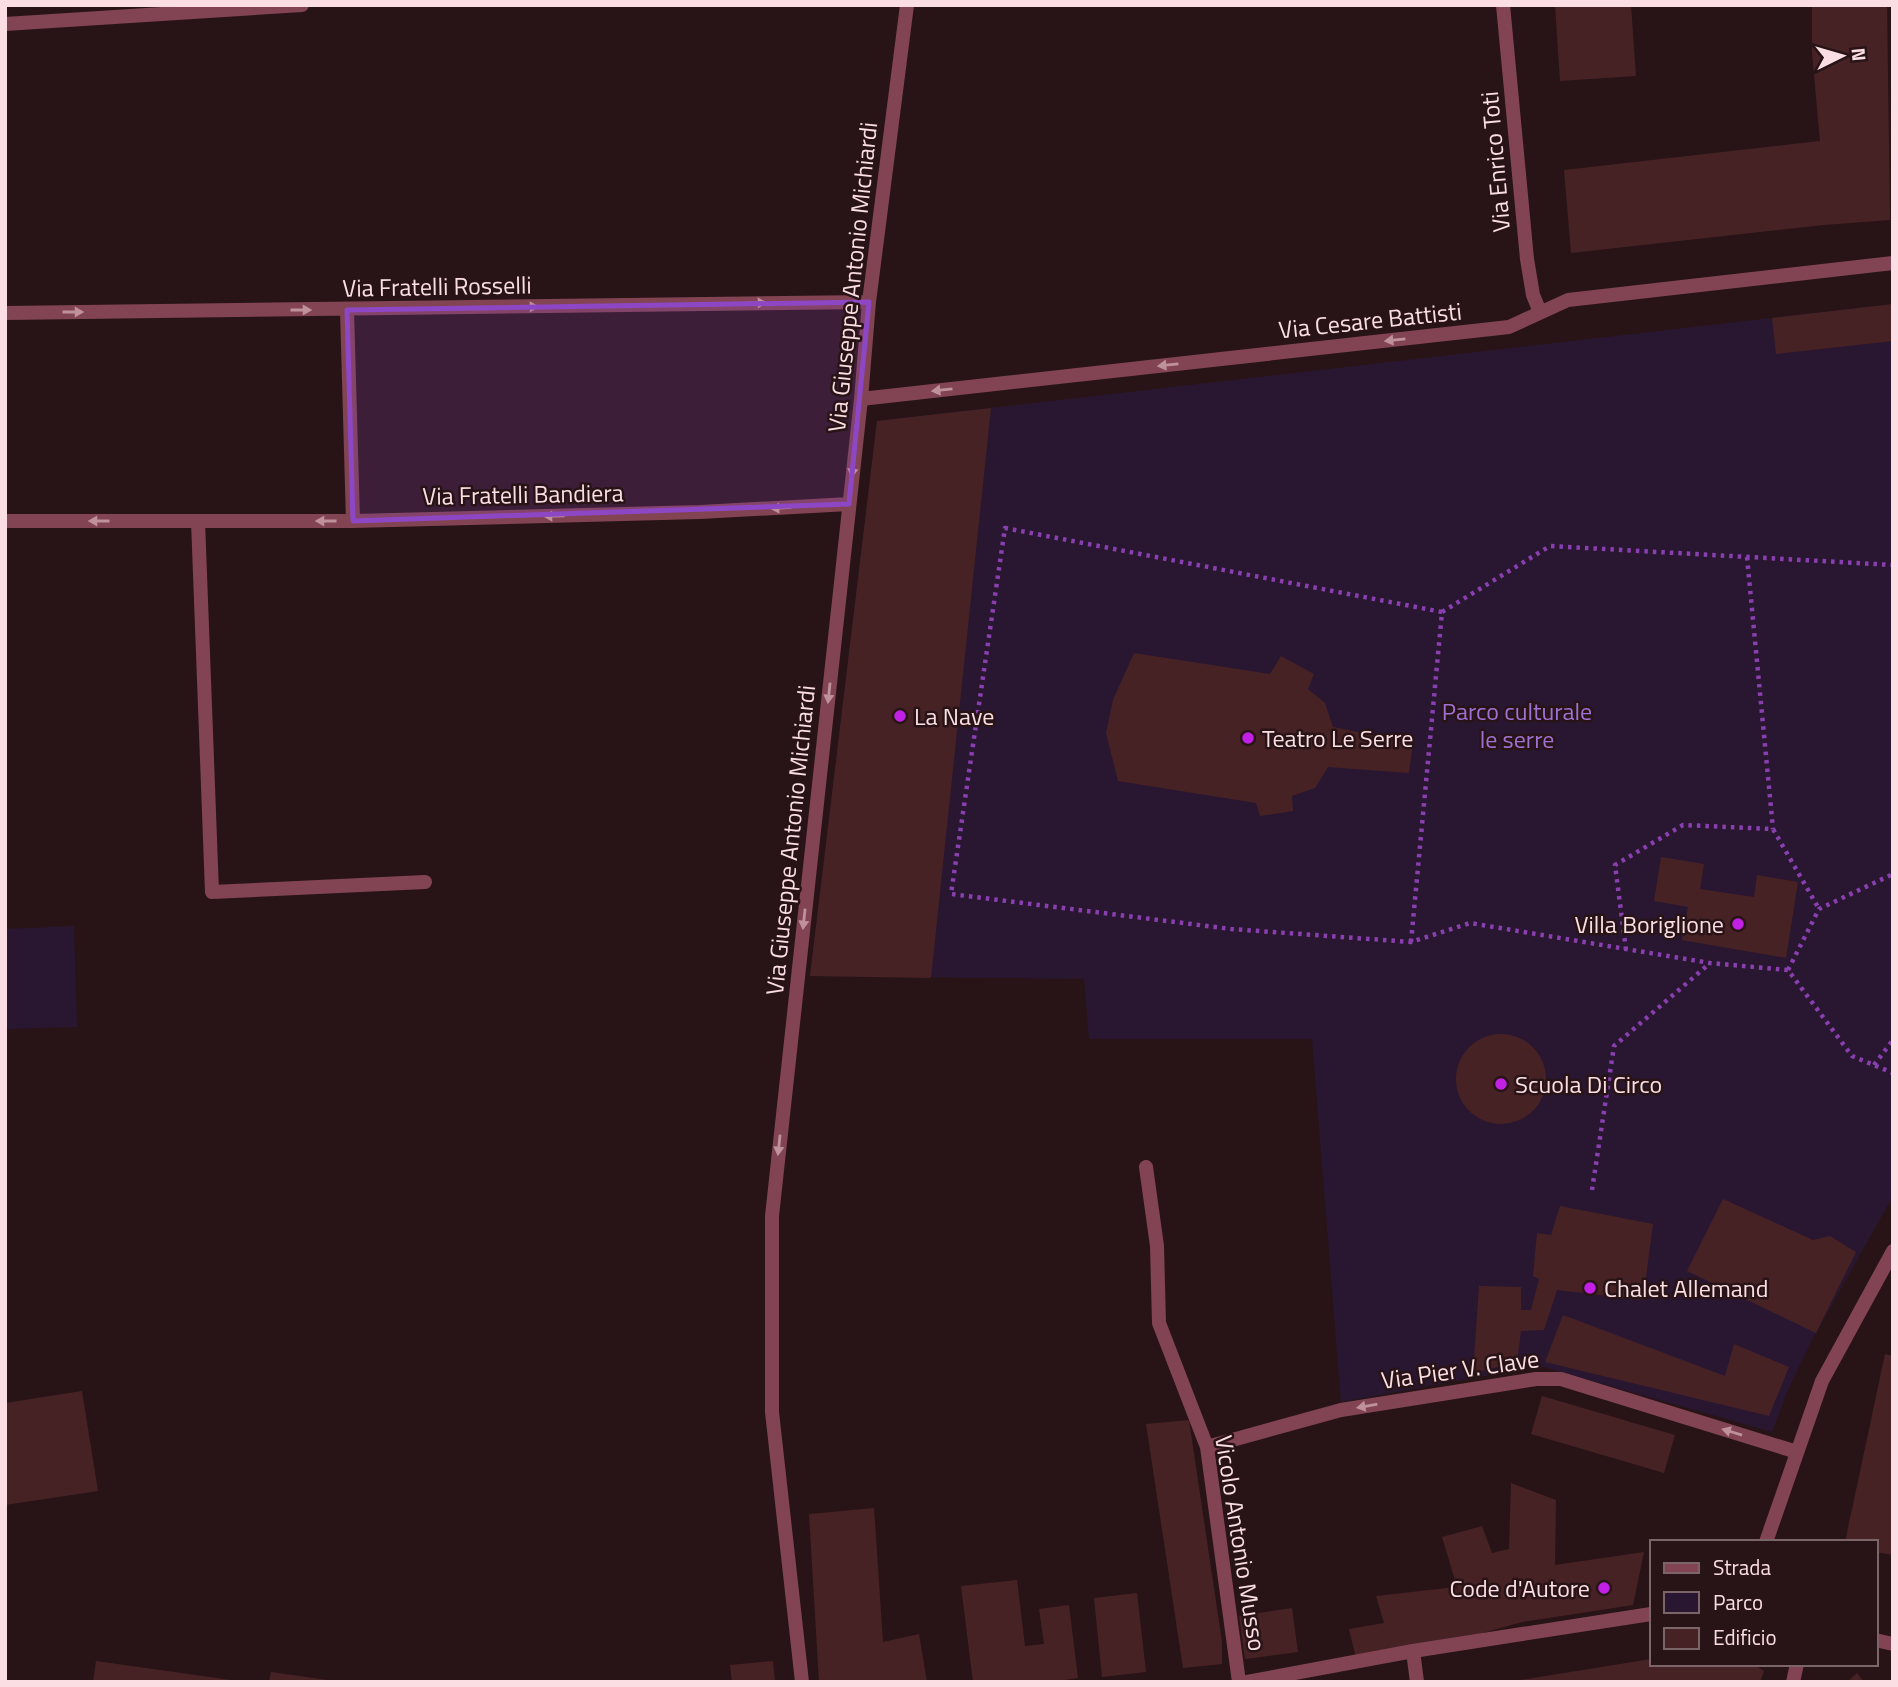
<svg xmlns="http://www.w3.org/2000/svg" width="1898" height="1687" viewBox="0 0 1898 1687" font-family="'Titillium Web',sans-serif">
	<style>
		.green { fill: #291731 }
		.building { fill: #472225 }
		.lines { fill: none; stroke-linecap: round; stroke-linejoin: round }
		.path { stroke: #893faf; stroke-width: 4.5; stroke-dasharray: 3.5 5; stroke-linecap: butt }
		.lane { stroke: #824453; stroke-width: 14 }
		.street { stroke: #824453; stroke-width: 14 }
		.oneway { fill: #be919b }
		.marked { fill: #8e47c4; fill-opacity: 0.2; stroke: #8e47c4; stroke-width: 5; stroke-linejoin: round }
		.poi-dot { fill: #c220e5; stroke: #281416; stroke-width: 2.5 }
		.labels { text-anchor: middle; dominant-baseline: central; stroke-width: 5; stroke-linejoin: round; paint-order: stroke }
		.street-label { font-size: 24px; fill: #fbdee3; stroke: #281416 }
		.park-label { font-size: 24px; fill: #a071d4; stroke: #281416 }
		.poi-label { font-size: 24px; fill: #fbdee3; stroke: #281416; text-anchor: start }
	</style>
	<rect width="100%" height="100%" fill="#281416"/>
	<path class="green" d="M1893 304V1196L1812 1340 1788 1390 1772 1432 1540 1366 1341 1402 1312 1039H1089L1084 979 810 976 877 421Z
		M74 926 77 1027 5 1029V929Z"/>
	<path class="building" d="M1555 5H1631L1636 76 1560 81Z
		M1812 5H1887L1890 220 1824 225 1571 253 1564 170 1820 141 1812 53Z
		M1893 304V341L1776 354 1772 318Z
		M991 408 931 978 810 976 877 421Z
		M1134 653 1270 674 1281 656 1314 674 1308 689 1325 703 1333 727 1413 743 1409 773 1328 767 1315 788 1292 796 1293 811 1260 816 1256 803 1118 781 1106 733 1113 700Z
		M1661 857 1704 864 1700 889 1754 897 1757 875 1798 882 1786 958 1682 940 1688 907 1654 901Z
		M1456 1079a45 45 0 1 1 90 0a45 45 0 1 1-90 0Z
		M1723 1199 1813 1240 1830 1236 1856 1252 1816 1333 1687 1271Z
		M1560 1206 1653 1224 1643 1300 1557 1290 1544 1330 1521 1331 1517 1362 1473 1373 1479 1286 1521 1287V1310H1531L1539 1279 1533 1276 1537 1233 1551 1235Z
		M1563 1315 1725 1376 1734 1344 1789 1367 1769 1416 1545 1362Z
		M1885 1354 1893 1356V1555L1875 1552V1542H1845Z
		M82 1391 98 1491 5 1505V1403Z
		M1542 1396 1675 1435 1664 1473 1531 1434Z
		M1189 1420 1222 1642V1664L1183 1668 1146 1424Z
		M1511 1483 1556 1500 1555 1565 1644 1552 1633 1605 1522 1622 1472 1636 1356 1658 1349 1629 1384 1623 1376 1596 1456 1587 1461 1600 1442 1537 1482 1526 1492 1553 1509 1549Z
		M874 1508 883 1642 919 1634 927 1682H819L809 1514Z
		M1017 1580 1025 1646 1044 1644 1039 1609 1069 1605 1078 1678 1050 1682H973L961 1586Z
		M1137 1593 1146 1672 1102 1677 1094 1598Z
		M1292 1608 1298 1652 1245 1659 1239 1616Z
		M1651 1659V1664H1753L1764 1671 1760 1682H1508Z
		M96 1661 231 1680V1682H93Z
		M773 1661 775 1682H732L730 1665Z
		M271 1672 328 1680V1682H269Z
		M1857 1673 1864 1682H1847Z"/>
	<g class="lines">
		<path class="path" d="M1747 557 1773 829
			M1442 612 1005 528 951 894 1231 929 1411 942 1470 923 1710 963 1788 970 1852 1056 1893 1073
			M1411 942 1442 612 1550 546 1893 565
			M1626 950 1615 865 1683 825 1773 829 1819 909
			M1788 970 1819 909 1893 874
			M1874 1065 1893 1040
			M1592 1190 1614 1046 1709 964"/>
		<path class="lane" d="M198 521 212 892 425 882"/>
		<path class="street" d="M1503 5 1527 259 1533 295 1540 312
			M5 24 302 5
			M347 310 353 521
			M5 313 869 302
			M861 399 1509 327 1568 300 1893 263
			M5 521H353L700 512 849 504
			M1146 1167 1157 1246 1159 1323 1207 1447 1239 1682
			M1207 1447 1341 1410 1536 1379H1561L1797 1452
			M1766 1542 1822 1381 1893 1251
			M1875 1640 1893 1644
			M1413 1651 1417 1682
			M802 1682 772 1412V1216L861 399 869 302 907 5
			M1247 1682 1413 1651 1651 1614
			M1793 1682 1797 1664"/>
	</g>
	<defs><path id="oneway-solid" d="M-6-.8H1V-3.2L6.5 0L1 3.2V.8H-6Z" transform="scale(1.75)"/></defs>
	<g class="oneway">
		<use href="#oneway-solid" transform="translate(756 303) rotate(-1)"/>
		<use href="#oneway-solid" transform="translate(528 307) rotate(-1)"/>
		<use href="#oneway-solid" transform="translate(301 310)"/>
		<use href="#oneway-solid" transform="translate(73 312)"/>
		<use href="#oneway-solid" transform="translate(1395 340) rotate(174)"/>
		<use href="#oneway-solid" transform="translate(1168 365) rotate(174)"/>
		<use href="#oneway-solid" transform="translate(942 390) rotate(174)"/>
		<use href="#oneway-solid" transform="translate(853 467) rotate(97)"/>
		<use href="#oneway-solid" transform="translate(781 508) rotate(177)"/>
		<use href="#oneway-solid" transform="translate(554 516) rotate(179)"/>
		<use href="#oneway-solid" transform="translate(99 521) rotate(180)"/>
		<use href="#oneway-solid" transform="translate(326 521) rotate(180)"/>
		<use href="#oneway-solid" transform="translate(829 693) rotate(96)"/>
		<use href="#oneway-solid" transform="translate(804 919) rotate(96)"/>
		<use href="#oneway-solid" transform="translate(779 1145) rotate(96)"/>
		<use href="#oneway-solid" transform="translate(1367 1406) rotate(170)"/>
		<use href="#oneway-solid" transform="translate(1732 1432) rotate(-163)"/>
	</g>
	<path class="marked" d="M869 302 849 504 353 521 347 310Z"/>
	<g class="poi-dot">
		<circle cx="900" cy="716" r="7"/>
		<circle cx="1248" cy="738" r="7"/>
		<circle cx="1738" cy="924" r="7"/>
		<circle cx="1501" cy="1084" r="7"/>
		<circle cx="1590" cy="1288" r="7"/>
		<circle cx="1604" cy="1588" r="7"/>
	</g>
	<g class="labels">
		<g class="street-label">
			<text transform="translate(1495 162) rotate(-95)">Via Enrico Toti</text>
			<text transform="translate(852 277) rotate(-84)">Via Giuseppe Antonio Michiardi</text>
			<text transform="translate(437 286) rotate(-1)">Via Fratelli Rosselli</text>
			<text transform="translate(1370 320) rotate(-6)">Via Cesare Battisti</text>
			<text transform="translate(523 494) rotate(-1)">Via Fratelli Bandiera</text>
			<text transform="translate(790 840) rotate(-84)">Via Giuseppe Antonio Michiardi</text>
			<text transform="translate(1460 1369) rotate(-8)">Via Pier V. Clave</text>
			<text transform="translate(1241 1543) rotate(81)">Vicolo Antonio Musso</text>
		</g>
		<g class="park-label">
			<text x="1517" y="711">Parco culturale<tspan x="1517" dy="28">le serre</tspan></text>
		</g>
		<g class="poi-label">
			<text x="914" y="716">La Nave</text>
			<text x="1262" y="738">Teatro Le Serre</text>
			<text x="1724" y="924" text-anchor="end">Villa Boriglione</text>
			<text x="1515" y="1084">Scuola Di Circo</text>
			<text x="1604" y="1288">Chalet Allemand</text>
			<text x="1590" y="1588" text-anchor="end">Code d'Autore</text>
		</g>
	</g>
	<rect width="1898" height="1687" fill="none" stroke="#fbdee3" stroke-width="14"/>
	<rect x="1650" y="1540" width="228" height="126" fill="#281416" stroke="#7c6568" stroke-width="2"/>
	<rect x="1664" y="1563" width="35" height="10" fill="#824453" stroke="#7c6568" stroke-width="2"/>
	<text x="1713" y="1575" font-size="21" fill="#fbdee3">Strada</text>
	<rect x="1664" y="1592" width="35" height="21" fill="#291731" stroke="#7c6568" stroke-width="2"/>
	<text x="1713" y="1610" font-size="21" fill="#fbdee3">Parco</text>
	<rect x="1664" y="1628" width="35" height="21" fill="#472225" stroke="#7c6568" stroke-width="2"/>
	<text x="1713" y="1645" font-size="21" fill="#fbdee3">Edificio</text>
	<g transform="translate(1842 56) rotate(85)" stroke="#281416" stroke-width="5" paint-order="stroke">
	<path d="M0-5L12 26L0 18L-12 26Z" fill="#fbdee3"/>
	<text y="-10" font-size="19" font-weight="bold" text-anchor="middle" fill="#fbdee3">N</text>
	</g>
</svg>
